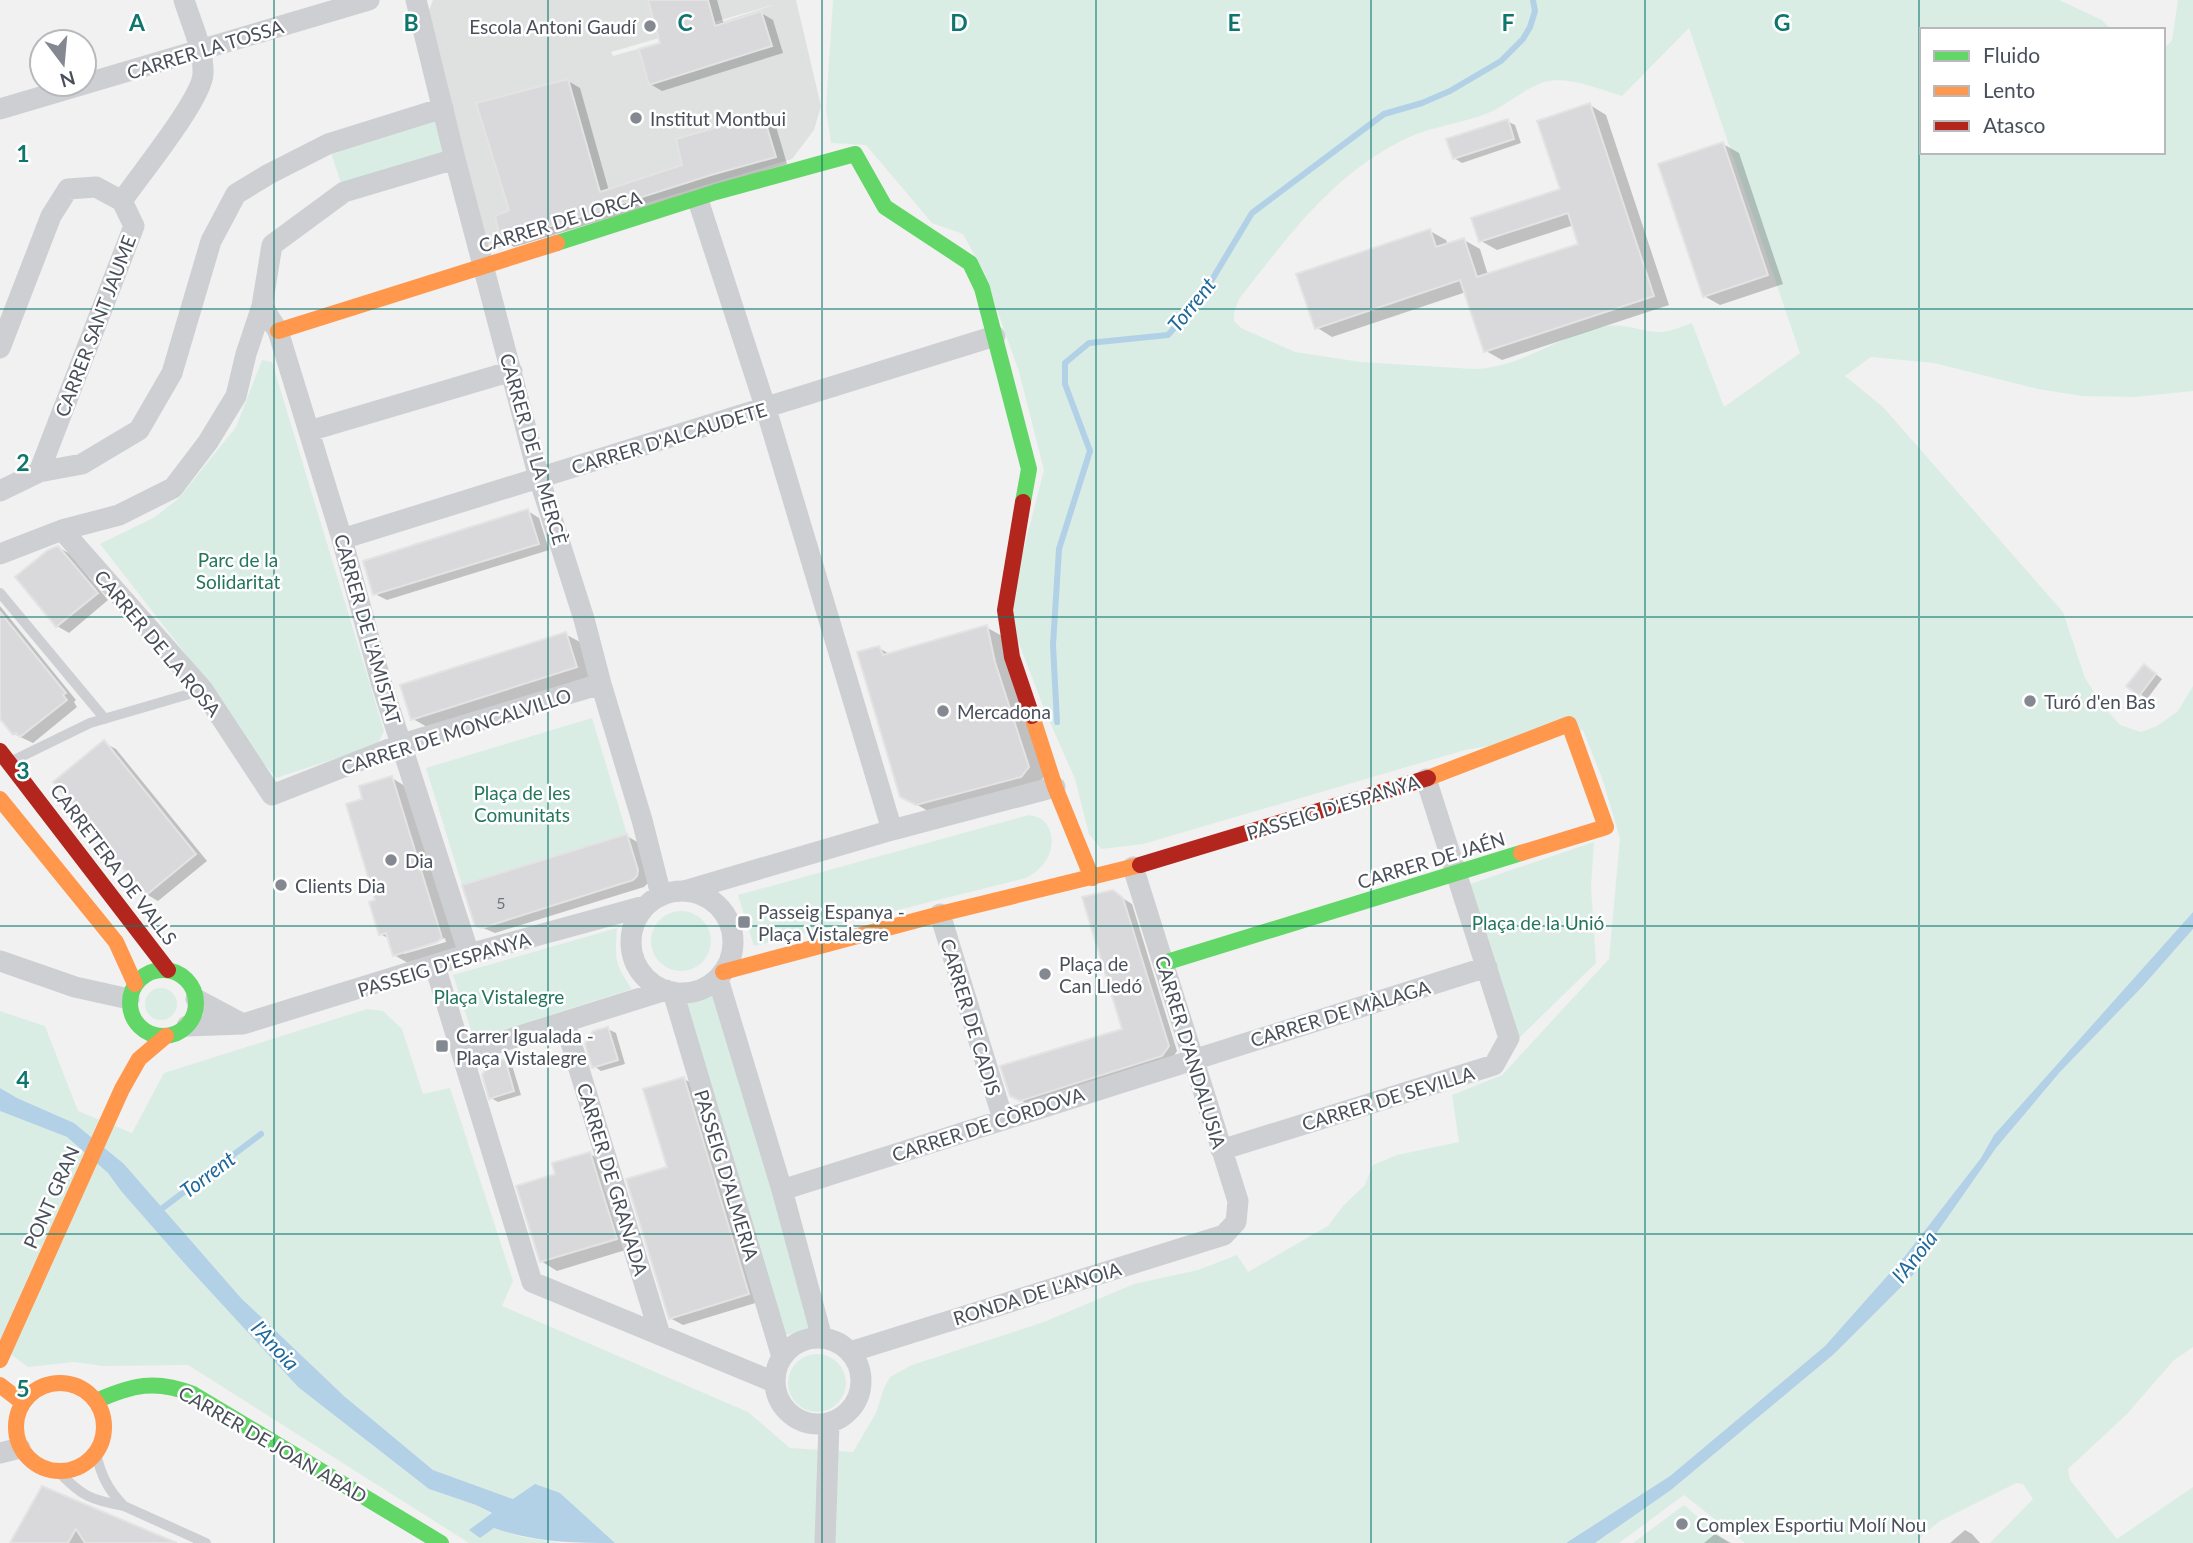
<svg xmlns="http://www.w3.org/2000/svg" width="2193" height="1543" viewBox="0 0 2193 1543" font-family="Lato,sans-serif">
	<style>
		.education { fill: #dfe0e0; fill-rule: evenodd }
		.green { fill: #d9ede5; fill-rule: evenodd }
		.water { fill: #b2d1e6 }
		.shadow { fill: #0003; fill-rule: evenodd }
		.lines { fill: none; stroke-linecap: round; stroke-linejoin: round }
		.stream { stroke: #b2d1e6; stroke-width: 6 }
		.building { fill: #d9d9db; stroke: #e3e3e4; stroke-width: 2 }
		.lane { stroke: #cdcfd2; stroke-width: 10 }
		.street { stroke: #cdcfd2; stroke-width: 21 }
		.fast { stroke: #63d668; stroke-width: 16 }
		.slow { stroke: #ff974d; stroke-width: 16 }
		.jam { stroke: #b3261e; stroke-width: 16 }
		.grid { fill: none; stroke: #0f766e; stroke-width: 2; stroke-opacity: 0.55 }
		.poi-dot { fill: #848890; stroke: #fff; stroke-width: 2.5 }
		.labels { text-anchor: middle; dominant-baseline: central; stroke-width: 5; stroke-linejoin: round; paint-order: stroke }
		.number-label { font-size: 16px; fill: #6f747c }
		.poi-label { font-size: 19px; fill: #4a505b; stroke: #fff; text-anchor: start }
		.street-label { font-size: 19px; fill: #4a505b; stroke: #fff }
		.park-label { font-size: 19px; fill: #23755c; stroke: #fff }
		.water-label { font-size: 21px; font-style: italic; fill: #1e689b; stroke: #fff }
		.grid-label { font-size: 23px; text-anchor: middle; font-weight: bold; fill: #0f766e; stroke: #fff; stroke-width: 5; stroke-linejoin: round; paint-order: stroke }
	</style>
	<rect width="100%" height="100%" fill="#f1f1f1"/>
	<path class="education" d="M433 0H796L821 106 814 130 792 159 490 250 426 18ZM776 4 652 45 613 56 611 52Z"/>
	<path class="green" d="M833 0H2059L2102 20 2112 30H1922V152H2163V50L2172 40 2178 0H2193V391L2135 397 2082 396 2038 389 1934 363 1871 357 1845 376 1883 407 2063 612 2085 678 2103 706 2120 725 2141 732 2157 726 2178 711 2193 686V912L1994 1135 1981 1158 1905 1256 1825 1346 1670 1476 1566 1543H615L560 1493 513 1499 433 1470 344 1396 241 1298 124 1164 74 1123 17 1098 0 1088V1011L45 1026 78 1111 132 1133 164 1073 367 1009 383 1011 402 1029 423 1094 450 1088 513 1281 502 1306 748 1412 790 1448 853 1452 876 1413 884 1388 890 1377 912 1365 1044 1322 1134 1284 1198 1270 1237 1255 1248 1272 1328 1226 1343 1206 1365 1185 1373 1165 1397 1155 1459 1142 1452 1095 1502 1075 1609 959 1620 838 1603 781 1583 730 1465 750 1143 844 1101 849 1089 834 1075 779 1045 711 1015 633 1012 594 1044 470 1019 372 984 272 963 234 932 223 866 145 831 143 826 108ZM1689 28 1800 353 1724 407 1692 323C1683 326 1670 332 1660 332 1642 332 1625 323 1607 326 1561 333 1521 369 1473 369L1361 362 1295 352 1241 328 1234 321V313L1239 299C1289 236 1332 174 1407 138 1431 127 1458 124 1483 115 1504 108 1519 92 1539 84 1564 73 1598 89 1622 96Z
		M443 108 455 159 344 192 328 144Z
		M262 360 272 362 384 731 377 745 276 778 183 667 188 657 100 544 155 517 179 498 236 427Z
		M592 718 627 834 462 885 426 768Z
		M1029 815C1034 816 1041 818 1044 821 1057 834 1052 857 1040 868 1036 872 1031 875 1026 878L754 946 738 895Z
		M1594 842 1591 886 1596 963 1516 1041 1470 884Z
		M651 941a30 30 0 1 1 60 0a30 30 0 1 1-60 0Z
		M617 928C615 960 614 963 632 989L474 1039 453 975Z
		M2193 929V1347L2173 1361 2127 1414 2068 1469 2070 1480 2117 1539 2193 1487V1543H1990L2033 1499 2023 1484 2016 1483 1940 1521 1926 1532 1915 1543H1745L1684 1495 1619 1543H1595L1671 1490 1834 1354 1909 1279 1936 1234 1996 1148 2060 1072 2143 986Z
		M145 1004a16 16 0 1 1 32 0a16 16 0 1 1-32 0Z
		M718 992 814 1328 782 1336 683 1002Z
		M0 1111 67 1137 108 1173 121 1191 185 1264 298 1387 429 1489 476 1505 492 1514 470 1530 480 1537 494 1528 522 1537 558 1543H469L188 1365 103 1366 74 1362 28 1367 0 1346Z
		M788 1383a29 29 0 1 1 58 0a29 29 0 1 1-58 0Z
		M1684 1505 1728 1543H1633Z"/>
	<path class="water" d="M2193 912V929L2143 986 2060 1072 1996 1148 1936 1234 1913 1275 1834 1354 1671 1490 1595 1543H1566L1670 1476 1825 1346 1905 1256 1981 1158 1994 1135Z
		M0 1088 17 1098 74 1123 124 1164 241 1298 344 1396 433 1470 513 1499 535 1484 560 1493 615 1543C572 1543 534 1542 494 1528L480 1538 469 1530 492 1513 476 1505 429 1489 298 1387 185 1264 121 1191 108 1173 67 1137 0 1111Z"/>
	<path class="shadow" d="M650 0H717L724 25 761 13 773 20 783 53 662 91 650 84 662 44Z
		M568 81 580 88 609 191 684 166 763 116 775 123 787 164 514 247 503 241 511 211Z
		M1590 105 1606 115 1669 305 1502 360 1486 351 1466 292 1332 337 1316 327 1430 231 1446 240 1448 245 1464 240 1480 249 1488 275 1580 245 1574 225 1497 250 1481 241 1562 190Z
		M1507 121 1515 125 1521 143 1462 163 1454 158Z
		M1723 144 1739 153 1783 284 1720 305 1704 296Z
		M528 511 539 518 549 550 387 600 375 594Z
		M58 547 70 554 108 600 69 633 57 626Z
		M0 606 76 700 74 702 77 707 33 743 14 734 0 716Z
		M986 627 1002 636 1044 777 1037 785 933 814 902 796 879 648 891 655Z
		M565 634 582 643 592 676 429 728 413 719Z
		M2152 671 2162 679 2147 699 2140 694Z
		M104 743 116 749 207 861 158 901 146 894Z
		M392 778 408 788 458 947 410 964 394 955 390 939 380 934 365 800ZM445 938 446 942 404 954V951Z
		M627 836 639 843 648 883 644 887 495 933 476 925Z
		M1113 892 1132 904 1177 1051 1171 1060 1031 1105 1020 1100 1124 1030Z
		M608 1029 616 1033 625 1064 601 1071 594 1066Z
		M504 1061 512 1065 521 1095 498 1102 491 1098Z
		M684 1079 697 1086 762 1301 683 1325 670 1318 669 1168Z
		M590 1154 606 1163 632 1248 557 1271 541 1261 557 1175Z
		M43 1488 173 1543H12Z
		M1965 1530 1972 1534 1980 1543H1950Z
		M1715 1534 1731 1543H1704Z"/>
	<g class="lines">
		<path class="stream" d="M1057 722 1053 645 1059 549 1090 451 1065 384V363L1089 343 1168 335 1201 298 1252 213 1384 114 1422 103 1450 91 1501 61 1523 39 1530 27 1535 11 1533 0
			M156 1213 261 1134"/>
	</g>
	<path class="building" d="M648 0H708L715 26 761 11 772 46 649 85 639 49 660 43Z
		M568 79 600 192 682 165 676 139 763 114 776 157 711 175 501 242 495 216 509 210 476 103Z
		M1590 103 1654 296 1484 352 1460 280 1315 329 1296 274 1430 229 1436 247 1464 238 1477 277 1578 244 1568 213 1479 242 1471 218 1560 189 1537 121Z
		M1508 119 1514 139 1453 159 1446 139Z
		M1723 142 1768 275 1703 297 1658 164Z
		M528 509 539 544 373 595 363 561Z
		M58 546 98 593 56 627 15 577 48 550Z
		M0 612 66 693 63 695 67 700 20 737 16 733 13 735 0 719Z
		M987 625 995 662 1029 767 1021 777 916 805 900 797 857 652 879 646 883 655Z
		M566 632 577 667 411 720 400 685Z
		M2144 664 2156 674 2139 696 2126 686Z
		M104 740 196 854 145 896 53 782Z
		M392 776 442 938 437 942 393 956 386 933 379 935 369 902 375 900 346 804 362 799 359 786Z
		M627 834 638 870 637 876 633 880 482 928 475 926 462 885Z
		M1113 890 1123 898 1169 1046 1162 1056 1020 1101 1010 1096 1000 1066 1122 1029 1082 897Z
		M608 1027 618 1060 592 1068 585 1044 593 1031Z
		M505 1059 514 1091 489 1099 482 1075 489 1064Z
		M684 1077 749 1294 669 1319 626 1179 667 1167 643 1089Z
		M590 1152 617 1239 540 1262 516 1186 555 1174 552 1163Z
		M42 1486 177 1543H85L76 1529 68 1543H10Z"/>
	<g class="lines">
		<path class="lane" d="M0 593 105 719
			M10 762 90 723 203 690
			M58 1471C81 1496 91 1500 124 1506 108 1490 101 1475 96 1454
			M124 1506 206 1543"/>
		<path class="street" d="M416 0 455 159 539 478 584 619 601 684 642 820 661 895
			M0 109 369 0
			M698 200 766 409 892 830
			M122 201C139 176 202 99 203 74 204 49 191 23 184 0
			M262 306 278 331 342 539 381 682 469 954
			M0 348 51 216 68 189 96 187 122 201 134 226 39 472
			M309 431 512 371
			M0 491 39 472 82 464 139 430 172 373 211 241 236 194 269 174 328 144 443 108
			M62 530 203 690 272 795 402 744 601 684
			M342 539 995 336
			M0 554 62 530 119 515 173 488 208 442 236 396 246 354 262 306 272 245 344 192 455 159
			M684 891 892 830 1055 787
			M631 942a51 51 0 1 1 102 0a51 51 0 1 1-102 0Z
			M940 914 1003 1119
			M0 961 75 987 129 999
			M435 966 532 1282 774 1382
			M718 979 782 1190 822 1338
			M673 992 782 1357
			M196 999 241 1023
			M565 1023 660 1335
			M187 1026 243 1024 469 954 645 906
			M462 1054 666 990
			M1221 1150 1494 1065 1509 1038 1426 779
			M782 1190 1487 967
			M775 1381a43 43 0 1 1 86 0a43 43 0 1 1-86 0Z
			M850 1352 1224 1235 1236 1222 1238 1201 1133 867
			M0 1453 20 1448
			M825 1543 829 1424"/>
		<path class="fast" d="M557 243 716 192 855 154 885 207 970 263 982 288 1029 469 1023 502
			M1164 963 1521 853
			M130 1003a33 33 0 1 1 66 0a33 33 0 1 1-66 0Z
			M96 1401C132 1385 155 1379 193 1394L441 1543"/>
		<path class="slow" d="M278 331 557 243
			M1032 716 1055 787 1092 878
			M1428 778 1569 724 1606 827 1521 853
			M0 799 116 942 135 984
			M723 972 940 914 1140 865
			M0 1360 122 1089 139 1059 166 1036
			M16 1427a44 44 0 1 1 88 0a44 44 0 1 1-88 0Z
			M0 1385 23 1403"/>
		<path class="jam" d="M1023 502 1005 610 1012 657 1032 716
			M0 751 168 970
			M1140 865 1428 778"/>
	</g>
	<path class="grid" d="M274 0V1543M548 0V1543M822 0V1543M1096 0V1543M1371 0V1543M1645 0V1543M1919 0V1543M0 309H2193M0 617H2193M0 926H2193M0 1234H2193"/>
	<g class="poi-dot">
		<circle cx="650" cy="26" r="7"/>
		<circle cx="636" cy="118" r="7"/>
		<circle cx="2030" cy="701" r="7"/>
		<circle cx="943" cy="711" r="7"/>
		<circle cx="391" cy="860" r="7"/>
		<circle cx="281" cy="885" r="7"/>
		<rect x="737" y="915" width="14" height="14" rx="3.5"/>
		<circle cx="1045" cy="974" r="7"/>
		<rect x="435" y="1039" width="14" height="14" rx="3.5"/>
		<circle cx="1682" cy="1524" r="7"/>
	</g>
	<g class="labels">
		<g class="number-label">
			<text x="501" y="902">5</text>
		</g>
		<g class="poi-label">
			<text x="636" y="26" text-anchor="end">Escola Antoni Gaudí</text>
			<text x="650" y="118">Institut Montbui</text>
			<text x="2044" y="701">Turó d'en Bas</text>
			<text x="957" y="711">Mercadona</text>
			<text x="405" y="860">Dia</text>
			<text x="295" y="885">Clients Dia</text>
			<text x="758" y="911">Passeig Espanya -<tspan x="758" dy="22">Plaça Vistalegre</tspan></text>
			<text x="1059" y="963">Plaça de<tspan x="1059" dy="22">Can Lledó</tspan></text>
			<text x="456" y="1035">Carrer Igualada -<tspan x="456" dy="22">Plaça Vistalegre</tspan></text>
			<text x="1696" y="1524">Complex Esportiu Molí Nou</text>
		</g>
		<g class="street-label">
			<text transform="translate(205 49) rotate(-17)">CARRER LA TOSSA</text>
			<text transform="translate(560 221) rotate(-17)">CARRER DE LORCA</text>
			<text transform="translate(95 326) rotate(-69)">CARRER SANT JAUME</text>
			<text transform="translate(669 438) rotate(-17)">CARRER D'ALCAUDETE</text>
			<text transform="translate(534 449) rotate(74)">CARRER DE LA MERCÈ</text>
			<text transform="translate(368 629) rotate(74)">CARRER DE L'AMISTAT</text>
			<text transform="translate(158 643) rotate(50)">CARRER DE LA ROSA</text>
			<text transform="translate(456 731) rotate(-18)">CARRER DE MONCALVILLO</text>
			<text transform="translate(1333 807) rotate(-17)">PASSEIG D'ESPANYA</text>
			<text transform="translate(1431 860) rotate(-17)">CARRER DE JAÉN</text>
			<text transform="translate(114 864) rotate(53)">CARRETERA DE VALLS</text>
			<text transform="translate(444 964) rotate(-17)">PASSEIG D'ESPANYA</text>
			<text transform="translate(1340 1013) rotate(-17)">CARRER DE MÀLAGA</text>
			<text transform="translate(971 1017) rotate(73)">CARRER DE CADIS</text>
			<text transform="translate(1191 1052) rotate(73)">CARRER D'ANDALUSIA</text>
			<text transform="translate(1388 1098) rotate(-17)">CARRER DE SEVILLA</text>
			<text transform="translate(988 1124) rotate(-18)">CARRER DE CÒRDOVA</text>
			<text transform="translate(727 1175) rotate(73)">PASSEIG D'ALMERIA</text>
			<text transform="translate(613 1179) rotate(73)">CARRER DE GRANADA</text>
			<text transform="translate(51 1197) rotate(-66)">PONT GRAN</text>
			<text transform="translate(1037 1293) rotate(-17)">RONDA DE L'ANOIA</text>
			<text transform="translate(273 1444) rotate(30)">CARRER DE JOAN ABAD</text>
		</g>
		<g class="park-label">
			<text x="238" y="559">Parc de la<tspan x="238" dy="22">Solidaritat</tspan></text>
			<text x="522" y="792">Plaça de les<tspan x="522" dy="22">Comunitats</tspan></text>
			<text x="1538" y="922">Plaça de la Unió</text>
			<text x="499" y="996">Plaça Vistalegre</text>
		</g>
		<g class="water-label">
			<text transform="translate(1191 304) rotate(-51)">Torrent</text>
			<text transform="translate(207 1174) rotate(-37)">Torrent</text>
			<text transform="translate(1914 1256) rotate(-52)">l'Anoia</text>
			<text transform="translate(276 1345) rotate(47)">l'Anoia</text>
		</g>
	</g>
	<g class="grid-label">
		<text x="137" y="31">A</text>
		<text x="411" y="31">B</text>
		<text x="685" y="31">C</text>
		<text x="959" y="31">D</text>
		<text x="1234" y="31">E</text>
		<text x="1508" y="31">F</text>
		<text x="1782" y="31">G</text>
		<text x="23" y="162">1</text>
		<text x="23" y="471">2</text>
		<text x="23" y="779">3</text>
		<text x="23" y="1088">4</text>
		<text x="23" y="1397">5</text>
	</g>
	<rect x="1920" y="28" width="245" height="126" fill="#ffffff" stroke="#b7b9bd" stroke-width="2"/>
	<rect x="1934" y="51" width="35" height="10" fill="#63d668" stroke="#b7b9bd" stroke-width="2"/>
	<text x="1983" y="63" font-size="21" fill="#4a505b">Fluido</text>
	<rect x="1934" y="86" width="35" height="10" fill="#ff974d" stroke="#b7b9bd" stroke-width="2"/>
	<text x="1983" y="98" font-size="21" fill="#4a505b">Lento</text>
	<rect x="1934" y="121" width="35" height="10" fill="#b3261e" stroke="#b7b9bd" stroke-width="2"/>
	<text x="1983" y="133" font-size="21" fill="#4a505b">Atasco</text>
	<g transform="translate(63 63) rotate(164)"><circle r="33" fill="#ffffff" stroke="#b7b9bd" stroke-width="2"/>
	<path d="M0-5L12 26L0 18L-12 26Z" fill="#848890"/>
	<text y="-10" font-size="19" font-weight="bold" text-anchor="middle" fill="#4a505b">N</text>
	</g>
</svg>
